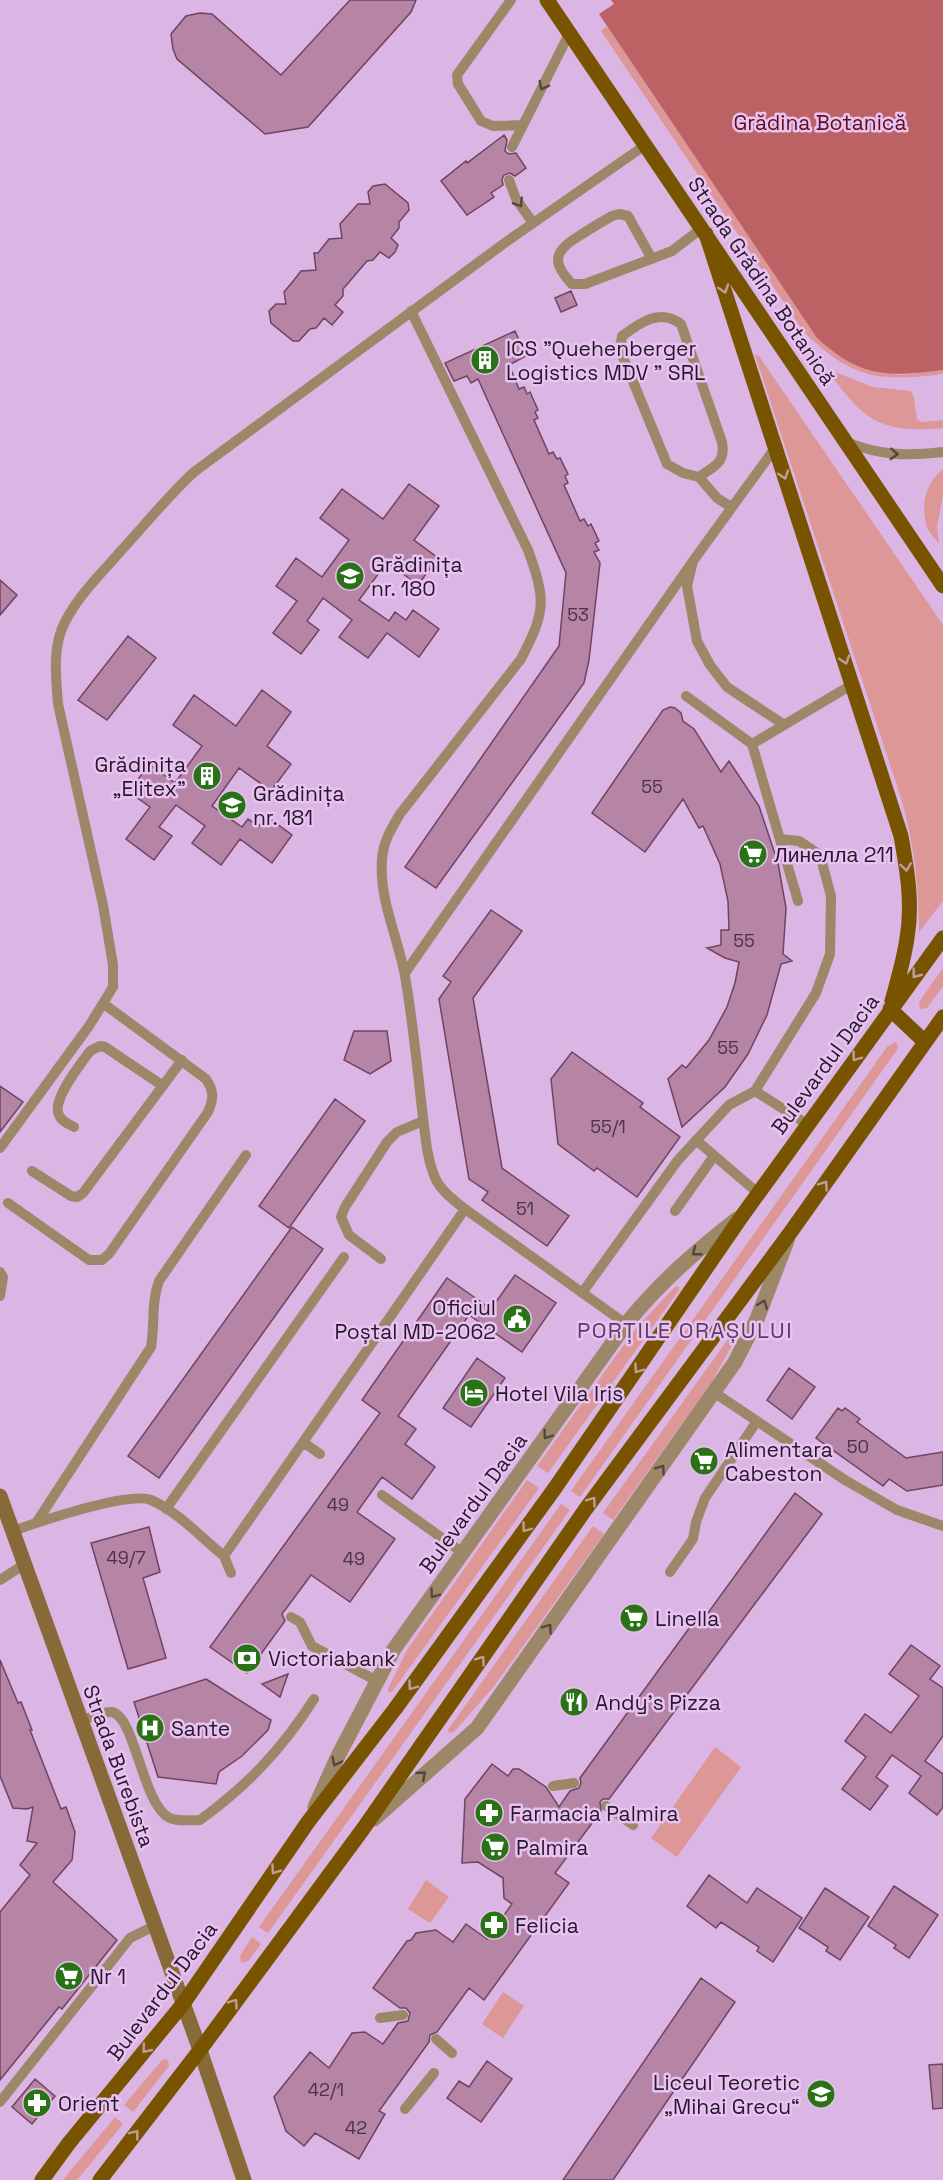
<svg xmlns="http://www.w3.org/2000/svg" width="943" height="2180" viewBox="0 0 943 2180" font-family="'Space Grotesk',sans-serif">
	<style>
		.green { fill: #dd9796 }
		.forest { fill: #bc6264 }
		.building { fill: #b684a4; stroke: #704361; stroke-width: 1.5 }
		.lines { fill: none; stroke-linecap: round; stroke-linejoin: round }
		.service { stroke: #9c8868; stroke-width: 10 }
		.minor { stroke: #9c8868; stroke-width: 15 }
		.secondary { stroke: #876a37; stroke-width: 15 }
		.primary { stroke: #785400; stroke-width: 15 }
		.oneway { stroke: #554543 }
		.oneway2 { stroke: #c19c9d }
		.labels { text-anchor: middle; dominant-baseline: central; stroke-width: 5; stroke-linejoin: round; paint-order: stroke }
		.number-label { font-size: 18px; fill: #4a3348 }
		.park-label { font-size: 21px; fill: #620d19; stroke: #e8c2f1 }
		.street-label { font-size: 21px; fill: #26182a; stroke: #e8c2f1 }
		.poi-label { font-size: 21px; fill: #26182a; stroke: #e8c2f1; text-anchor: start }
		.neighbourhood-label { font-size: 22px; letter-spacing: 1.5px; fill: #5d3c64; stroke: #e8c2f1 }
	</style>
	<rect width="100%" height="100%" fill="#dbb5e3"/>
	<path class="green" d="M607 26 817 338 898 375 943 370V374C877 382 852 379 803 331L601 31Z
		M755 355 759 356 943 625V901L919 932C919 886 914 845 902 801Z
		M828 371 835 372 873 387 911 391 914 397 917 420 923 422 943 420V428C881 434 863 420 828 371Z
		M943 469V495L937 526 939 544C935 538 927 531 926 524 921 502 926 483 943 469Z
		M943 968V986L927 1008 920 1009 919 1002Z
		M895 1042 898 1045 897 1050 580 1497 571 1491 887 1047Z
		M676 1286 679 1287V1290L548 1473 537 1466 636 1328Z
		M739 1324 741 1325 742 1327 711 1383 613 1520 603 1513Z
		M527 1480 539 1488 392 1692 389 1693 388 1689 407 1650Z
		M561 1504 570 1510 268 1933 259 1927Z
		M593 1526 604 1534 494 1686 454 1732 449 1733 448 1730Z
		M715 1747 741 1767 677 1857 651 1838Z
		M426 1880 449 1897 430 1923 408 1909Z
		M252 1937 261 1944 248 1961 241 1963 240 1956Z
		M503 1992 524 2006 503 2038 482 2024Z
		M163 2059 168 2060 169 2066 133 2112 124 2105Z
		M115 2117 123 2124 77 2180H63Z"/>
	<path class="forest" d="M611 0H943V370C887 377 861 378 817 338L599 14 614 4Z"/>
	<path class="building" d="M350 0H416L411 12 308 127 265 134 177 59 173 49 171 34 186 16 200 13 212 14 281 75Z
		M504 135 507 140 505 151 509 154 516 153 526 168 515 176 510 173 504 175 502 179 503 185 491 193 494 197 467 215 441 181 466 161 467 163Z
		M385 184 408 203 409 210 399 222V228L391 238 398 245 395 252 389 258 380 252 373 260 367 261 343 289V296L335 305 343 312 332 325 324 318 316 328 310 329 299 341H293L271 323 269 311 276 304H286L284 292 294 280 301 271 316 270 314 253H318L329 239 342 238 340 224 358 204H370L368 192 373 186Z
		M571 291 577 305 561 312 555 298Z
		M515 331 526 356 509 365 519 389 524 387 527 394 530 392 538 410 535 412 538 418 534 420 549 454 553 452 557 459 560 458 568 474 565 476 568 483 564 485 580 521 584 519 588 526 591 524 599 541 595 543 599 550 594 552 600 563 589 660 584 683 436 888 405 867 559 646 566 573 478 379 471 383 467 376 454 381 445 363Z
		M409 484 439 506 414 540 438 558 418 585 387 562 359 600 389 621 395 612 406 620 413 610 439 629 419 657 387 633 368 658 339 637 352 620 323 598 307 621 319 630 301 654 273 633 297 601 276 586 296 558 322 577 349 540 320 518 342 489 383 519Z
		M0 580 17 595 0 615Z
		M128 636 156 658 107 720 78 700Z
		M262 690 291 712 267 746 291 764 271 791 239 768 212 806 242 827 248 819 259 826 266 816 292 835 272 863 240 839 221 865 192 843 205 826 176 805 159 827 172 836 154 860 126 839 150 807 129 792 149 764 175 783 202 746 173 725 194 695 236 726Z
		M670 707 675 708 681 713 683 721 694 729 721 772 729 761 759 806 778 863 786 908 783 954 792 961 781 964 767 1015 748 1054 725 1087 682 1127 668 1079 682 1065 686 1068 709 1040 727 1007 735 983 739 962 725 958 707 948 721 945V930H729L728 901 720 864 703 826 699 828 683 799 645 852 592 813 663 710Z
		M491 910 522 931 473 998 502 1168 569 1216 547 1246 482 1200 488 1192 469 1179 439 999 451 982 443 976Z
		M354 1031H387L391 1061 370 1074 344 1060Z
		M572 1052 643 1103 640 1107 680 1137 637 1197 597 1168 594 1171 558 1144 551 1079Z
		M0 1086 23 1102 0 1132Z
		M335 1099 365 1121 289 1228 259 1206Z
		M292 1227 323 1249 159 1478 128 1456Z
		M515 1275 556 1303 522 1352 469 1315 398 1416 416 1429 405 1444 435 1467 412 1499 382 1477 357 1512 395 1539 350 1602 311 1575 282 1614 285 1621 247 1673 210 1647 380 1413 362 1400 447 1278 491 1309Z
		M477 1358 505 1378 471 1427 443 1408Z
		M789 1368 815 1387 792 1419 767 1400Z
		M838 1408 842 1411 845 1408 860 1419 857 1422 906 1458 943 1452V1485L907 1491 889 1479 883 1486 816 1438Z
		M795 1493 822 1514 609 1799H603L600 1802 601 1811 555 1873 569 1883 484 2000 469 1988 437 2032 430 2035 429 2042 379 2111 385 2114 359 2159 315 2133 304 2146 286 2131 274 2097 310 2052 329 2068 352 2033 365 2032 383 2044 398 2023 408 2021 410 2013 406 2008H400L373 1988 407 1941 411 1940 416 1933 436 1930 453 1942 466 1924 487 1939 512 1904 504 1898 503 1878 478 1862 462 1863 465 1799 492 1764 508 1776 513 1769H519L546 1787 559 1807 570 1791 579 1788 581 1783 580 1778 695 1620 700 1624Z
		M149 1527 160 1572 143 1578 166 1658 128 1669 91 1543Z
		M911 1645 940 1666 930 1679 943 1688V1736L925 1761 943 1774V1807L937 1815 909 1793 921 1776 892 1755 876 1777 888 1786 870 1810 842 1789 866 1757 845 1741 865 1714 891 1733 919 1696 889 1674Z
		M0 1660 18 1703 21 1702 32 1730H30L61 1809 66 1807 75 1832 72 1860 53 1882 117 1940 62 2009 59 2007 0 2080V1912L30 1875 20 1865 37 1843 27 1841 33 1807 27 1809 13 1808 0 1776Z
		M288 1674 280 1697 262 1684Z
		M206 1679 271 1720 268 1730 242 1756 219 1772 216 1784 158 1777 134 1702Z
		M709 1875 747 1903 757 1888 802 1918 773 1962 757 1951 759 1947 721 1922 716 1928 687 1906Z
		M894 1886 938 1915 909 1958 894 1948 896 1945 868 1926Z
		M825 1888 869 1917 840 1960 826 1951 828 1947 799 1928Z
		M701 1978 735 2002 613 2180H563Z
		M487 2061 512 2079 481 2122 447 2098 459 2081 469 2087Z
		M943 2064V2108L933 2109 929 2065Z
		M35 2079 55 2096 32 2124 12 2107Z"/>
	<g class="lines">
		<path class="service" d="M511 0 457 75 458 84 481 121 493 126 523 125
			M512 147 569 34
			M509 180 516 199 533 223
			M652 259 628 216 619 214 612 216C601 222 590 229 579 236 554 251 551 262 572 284H585L672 251 702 228
			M411 311 528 550C546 600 546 611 521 659L400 814C391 829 383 842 382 860 379 900 398 937 405 976 415 1033 419 1091 427 1149 433 1181 438 1189 465 1209L626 1324
			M847 442C881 456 907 456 943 452
			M775 448 693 561 687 586 697 641 710 665 727 687 783 724
			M699 477C714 466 726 463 722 442L681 324C660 308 641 322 622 336L620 350 667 464 683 473 699 477 717 498 731 507
			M686 696 752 744 798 901
			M752 744 853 684
			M780 839 799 841 820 855 831 896 830 954 816 993 755 1091 807 1124
			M405 973 693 561
			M74 1127C69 1124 61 1121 59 1115 51 1100 81 1064 90 1051L100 1046 105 1047 163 1086
			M696 1140 758 1193
			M0 1148 89 1026 113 987V965L103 905 58 704C56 678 52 646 65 622 78 596 100 575 119 553 144 526 167 497 194 472L506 242 644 146
			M32 1171 71 1196 77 1197 83 1193 182 1060
			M8 1203 89 1260H102L109 1254 208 1112C214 1099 214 1091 206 1079L104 1004
			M675 1211 714 1156
			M381 1259 349 1235 341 1217 345 1207 387 1142 397 1132 423 1121
			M0 1272 3 1277 0 1296
			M582 1293 678 1160 729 1105 755 1091
			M715 1393 845 1480 897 1510 943 1526
			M303 1442 320 1454
			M382 1495 463 1553
			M166 1509 344 1257
			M36 1523 151 1347C155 1325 151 1302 159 1281L246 1155
			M13 1531C38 1522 129 1491 151 1500 177 1511 203 1539 224 1556L465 1209
			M224 1556 231 1573
			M670 1572 693 1539 696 1522 705 1498 757 1421
			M0 1580 25 1564
			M291 1617 300 1622 312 1646 377 1681
			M81 1721C89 1718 102 1711 112 1712 135 1717 142 1801 168 1817 176 1822 191 1820 200 1820 248 1785 282 1749 314 1699
			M553 1786 574 1783
			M606 1806 633 1825
			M380 2018 403 2015
			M436 2039 452 2053
			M0 2102 130 1938 154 1926
			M405 2109 434 2073"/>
		<path class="minor" d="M315 1807 337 1758 394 1649 626 1324C659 1283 696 1251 737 1219
			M374 1819 477 1728 735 1362 757 1319 787 1241"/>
		<path class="secondary" d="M0 1496 200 2050 244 2180"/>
		<path class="primary" d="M547 0 943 586
			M706 234 901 836C907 869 913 904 907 938 904 959 898 980 892 1001
			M890 1009 925 1042
			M42 2180 69 2143 183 2004 308 1822 395 1709 555 1488 742 1216 943 938
			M100 2180 200 2050 363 1829 585 1510 790 1233 943 1017"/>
	</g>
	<defs><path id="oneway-chevron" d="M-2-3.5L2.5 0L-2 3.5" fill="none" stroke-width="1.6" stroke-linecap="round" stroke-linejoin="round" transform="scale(1.5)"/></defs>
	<g class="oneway">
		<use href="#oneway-chevron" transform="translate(543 86) rotate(117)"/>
		<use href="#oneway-chevron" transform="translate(519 203) rotate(57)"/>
		<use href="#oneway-chevron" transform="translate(894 454) rotate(4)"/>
		<use href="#oneway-chevron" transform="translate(696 1252) rotate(142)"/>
		<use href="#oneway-chevron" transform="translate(763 1304) rotate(-69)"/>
		<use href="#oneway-chevron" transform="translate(547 1435) rotate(126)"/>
		<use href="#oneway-chevron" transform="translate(661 1469) rotate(-55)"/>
		<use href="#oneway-chevron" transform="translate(434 1594) rotate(126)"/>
		<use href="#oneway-chevron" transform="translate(548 1628) rotate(-55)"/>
		<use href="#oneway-chevron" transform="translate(336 1762) rotate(115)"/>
		<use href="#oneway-chevron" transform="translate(422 1775) rotate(-41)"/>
	</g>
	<g class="oneway2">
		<use href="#oneway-chevron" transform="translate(724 289) rotate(72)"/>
		<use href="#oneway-chevron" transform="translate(784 475) rotate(72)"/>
		<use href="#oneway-chevron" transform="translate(845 660) rotate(72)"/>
		<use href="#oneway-chevron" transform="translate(906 867) rotate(82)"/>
		<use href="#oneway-chevron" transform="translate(916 974) rotate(127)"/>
		<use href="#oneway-chevron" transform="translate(856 1057) rotate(126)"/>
		<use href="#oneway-chevron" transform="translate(824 1185) rotate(-55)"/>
		<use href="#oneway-chevron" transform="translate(638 1369) rotate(125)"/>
		<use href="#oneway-chevron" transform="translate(592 1501) rotate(-54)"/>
		<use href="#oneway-chevron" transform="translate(526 1528) rotate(126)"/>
		<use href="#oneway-chevron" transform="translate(481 1660) rotate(-55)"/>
		<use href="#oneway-chevron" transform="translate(412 1686) rotate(126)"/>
		<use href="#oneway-chevron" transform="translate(275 1870) rotate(125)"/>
		<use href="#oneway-chevron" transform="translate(234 2003) rotate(-54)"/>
		<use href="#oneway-chevron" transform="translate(146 2049) rotate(129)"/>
		<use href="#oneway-chevron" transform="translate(135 2134) rotate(-52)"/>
	</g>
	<defs>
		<g id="building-disc" transform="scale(1.5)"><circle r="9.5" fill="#297316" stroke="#e8c2f1"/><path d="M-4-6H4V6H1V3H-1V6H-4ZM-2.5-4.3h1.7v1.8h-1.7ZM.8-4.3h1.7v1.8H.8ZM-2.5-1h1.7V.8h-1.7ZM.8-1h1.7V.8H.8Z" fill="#fff"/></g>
		<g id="school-disc" transform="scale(1.5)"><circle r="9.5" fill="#297316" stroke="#e8c2f1"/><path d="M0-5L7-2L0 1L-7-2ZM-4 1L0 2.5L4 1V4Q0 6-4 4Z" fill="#fff"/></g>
		<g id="supermarket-disc" transform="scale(1.5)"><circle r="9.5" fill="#297316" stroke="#e8c2f1"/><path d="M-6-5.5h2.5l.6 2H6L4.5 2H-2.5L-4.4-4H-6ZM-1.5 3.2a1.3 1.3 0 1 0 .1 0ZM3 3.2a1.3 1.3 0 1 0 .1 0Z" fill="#fff"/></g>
		<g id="civic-disc" transform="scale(1.5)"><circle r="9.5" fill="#297316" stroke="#e8c2f1"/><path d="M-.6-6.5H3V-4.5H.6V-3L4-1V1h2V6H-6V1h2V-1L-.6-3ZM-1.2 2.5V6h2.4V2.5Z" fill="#fff"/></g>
		<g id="hotel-disc" transform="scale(1.5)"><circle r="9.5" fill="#297316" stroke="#e8c2f1"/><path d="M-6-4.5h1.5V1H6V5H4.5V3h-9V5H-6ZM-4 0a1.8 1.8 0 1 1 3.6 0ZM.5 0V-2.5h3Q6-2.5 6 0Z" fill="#fff"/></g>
		<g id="bank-disc" transform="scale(1.5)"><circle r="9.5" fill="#297316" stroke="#e8c2f1"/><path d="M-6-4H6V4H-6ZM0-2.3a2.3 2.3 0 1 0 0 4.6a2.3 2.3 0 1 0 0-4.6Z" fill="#fff"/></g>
		<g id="restaurant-disc" transform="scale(1.5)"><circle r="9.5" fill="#297316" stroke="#e8c2f1"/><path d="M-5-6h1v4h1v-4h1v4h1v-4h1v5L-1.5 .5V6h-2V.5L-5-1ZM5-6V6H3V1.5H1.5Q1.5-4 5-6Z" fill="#fff"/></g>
		<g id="hospital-disc" transform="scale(1.5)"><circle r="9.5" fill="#297316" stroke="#e8c2f1"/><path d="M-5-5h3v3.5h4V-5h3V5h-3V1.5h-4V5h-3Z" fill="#fff"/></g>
		<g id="pharmacy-disc" transform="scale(1.5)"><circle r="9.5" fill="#297316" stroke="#e8c2f1"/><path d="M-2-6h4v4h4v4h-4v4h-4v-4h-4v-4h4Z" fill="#fff"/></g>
	</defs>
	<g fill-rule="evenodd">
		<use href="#building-disc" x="485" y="360"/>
		<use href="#school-disc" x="350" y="576"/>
		<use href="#building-disc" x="207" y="776"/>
		<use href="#school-disc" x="232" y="805"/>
		<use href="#supermarket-disc" x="753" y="854"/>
		<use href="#civic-disc" x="517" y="1319"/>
		<use href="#hotel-disc" x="474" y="1393"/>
		<use href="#supermarket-disc" x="704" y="1461"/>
		<use href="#supermarket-disc" x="634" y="1618"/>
		<use href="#bank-disc" x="247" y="1658"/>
		<use href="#restaurant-disc" x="574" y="1702"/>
		<use href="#hospital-disc" x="150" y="1728"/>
		<use href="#pharmacy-disc" x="489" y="1813"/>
		<use href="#supermarket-disc" x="495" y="1847"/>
		<use href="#pharmacy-disc" x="494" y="1925"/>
		<use href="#supermarket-disc" x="69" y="1976"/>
		<use href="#school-disc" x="821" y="2094"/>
		<use href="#pharmacy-disc" x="37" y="2103"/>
	</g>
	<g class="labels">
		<g class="number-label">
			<text x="578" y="614">53</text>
			<text x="652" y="786">55</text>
			<text x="744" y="940">55</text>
			<text x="728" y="1047">55</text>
			<text x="608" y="1126">55/1</text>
			<text x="525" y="1208">51</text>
			<text x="858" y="1446">50</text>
			<text x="338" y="1504">49</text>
			<text x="126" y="1557">49/7</text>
			<text x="354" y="1558">49</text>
			<text x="326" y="2089">42/1</text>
			<text x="356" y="2127">42</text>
		</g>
		<g class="park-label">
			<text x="820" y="122">Grădina Botanică</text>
		</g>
		<g class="street-label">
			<text transform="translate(762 281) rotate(56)">Strada Grădina Botanică</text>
			<text transform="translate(825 1064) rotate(-54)">Bulevardul Dacia</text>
			<text transform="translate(473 1503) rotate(-54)">Bulevardul Dacia</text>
			<text transform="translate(119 1766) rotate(70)">Strada Burebista</text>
			<text transform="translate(162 1991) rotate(-53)">Bulevardul Dacia</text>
		</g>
		<g class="poi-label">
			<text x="506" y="348">ICS "Quehenberger<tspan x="506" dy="24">Logistics MDV " SRL</tspan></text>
			<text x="371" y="564">Grădinița<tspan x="371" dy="24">nr. 180</tspan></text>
			<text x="186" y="764" text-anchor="end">Grădinița<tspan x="186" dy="24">„Elitex”</tspan></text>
			<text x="253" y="793">Grădinița<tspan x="253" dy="24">nr. 181</tspan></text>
			<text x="774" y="854">Линелла 211</text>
			<text x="496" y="1307" text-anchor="end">Oficiul<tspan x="496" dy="24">Poștal MD-2062</tspan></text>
			<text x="495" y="1393">Hotel Vila Iris</text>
			<text x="725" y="1449">Alimentara<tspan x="725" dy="24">Cabeston</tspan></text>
			<text x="655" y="1618">Linella</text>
			<text x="268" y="1658">Victoriabank</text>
			<text x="595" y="1702">Andy's Pizza</text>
			<text x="171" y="1728">Sante</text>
			<text x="510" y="1813">Farmacia Palmira</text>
			<text x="516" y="1847">Palmira</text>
			<text x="515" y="1925">Felicia</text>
			<text x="90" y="1976">Nr 1</text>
			<text x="800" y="2082" text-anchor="end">Liceul Teoretic<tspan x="800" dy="24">„Mihai Grecu“</tspan></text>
			<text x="58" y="2103">Orient</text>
		</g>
		<g class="neighbourhood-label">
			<text x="685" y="1330">PORȚILE ORAȘULUI</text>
		</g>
	</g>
</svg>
